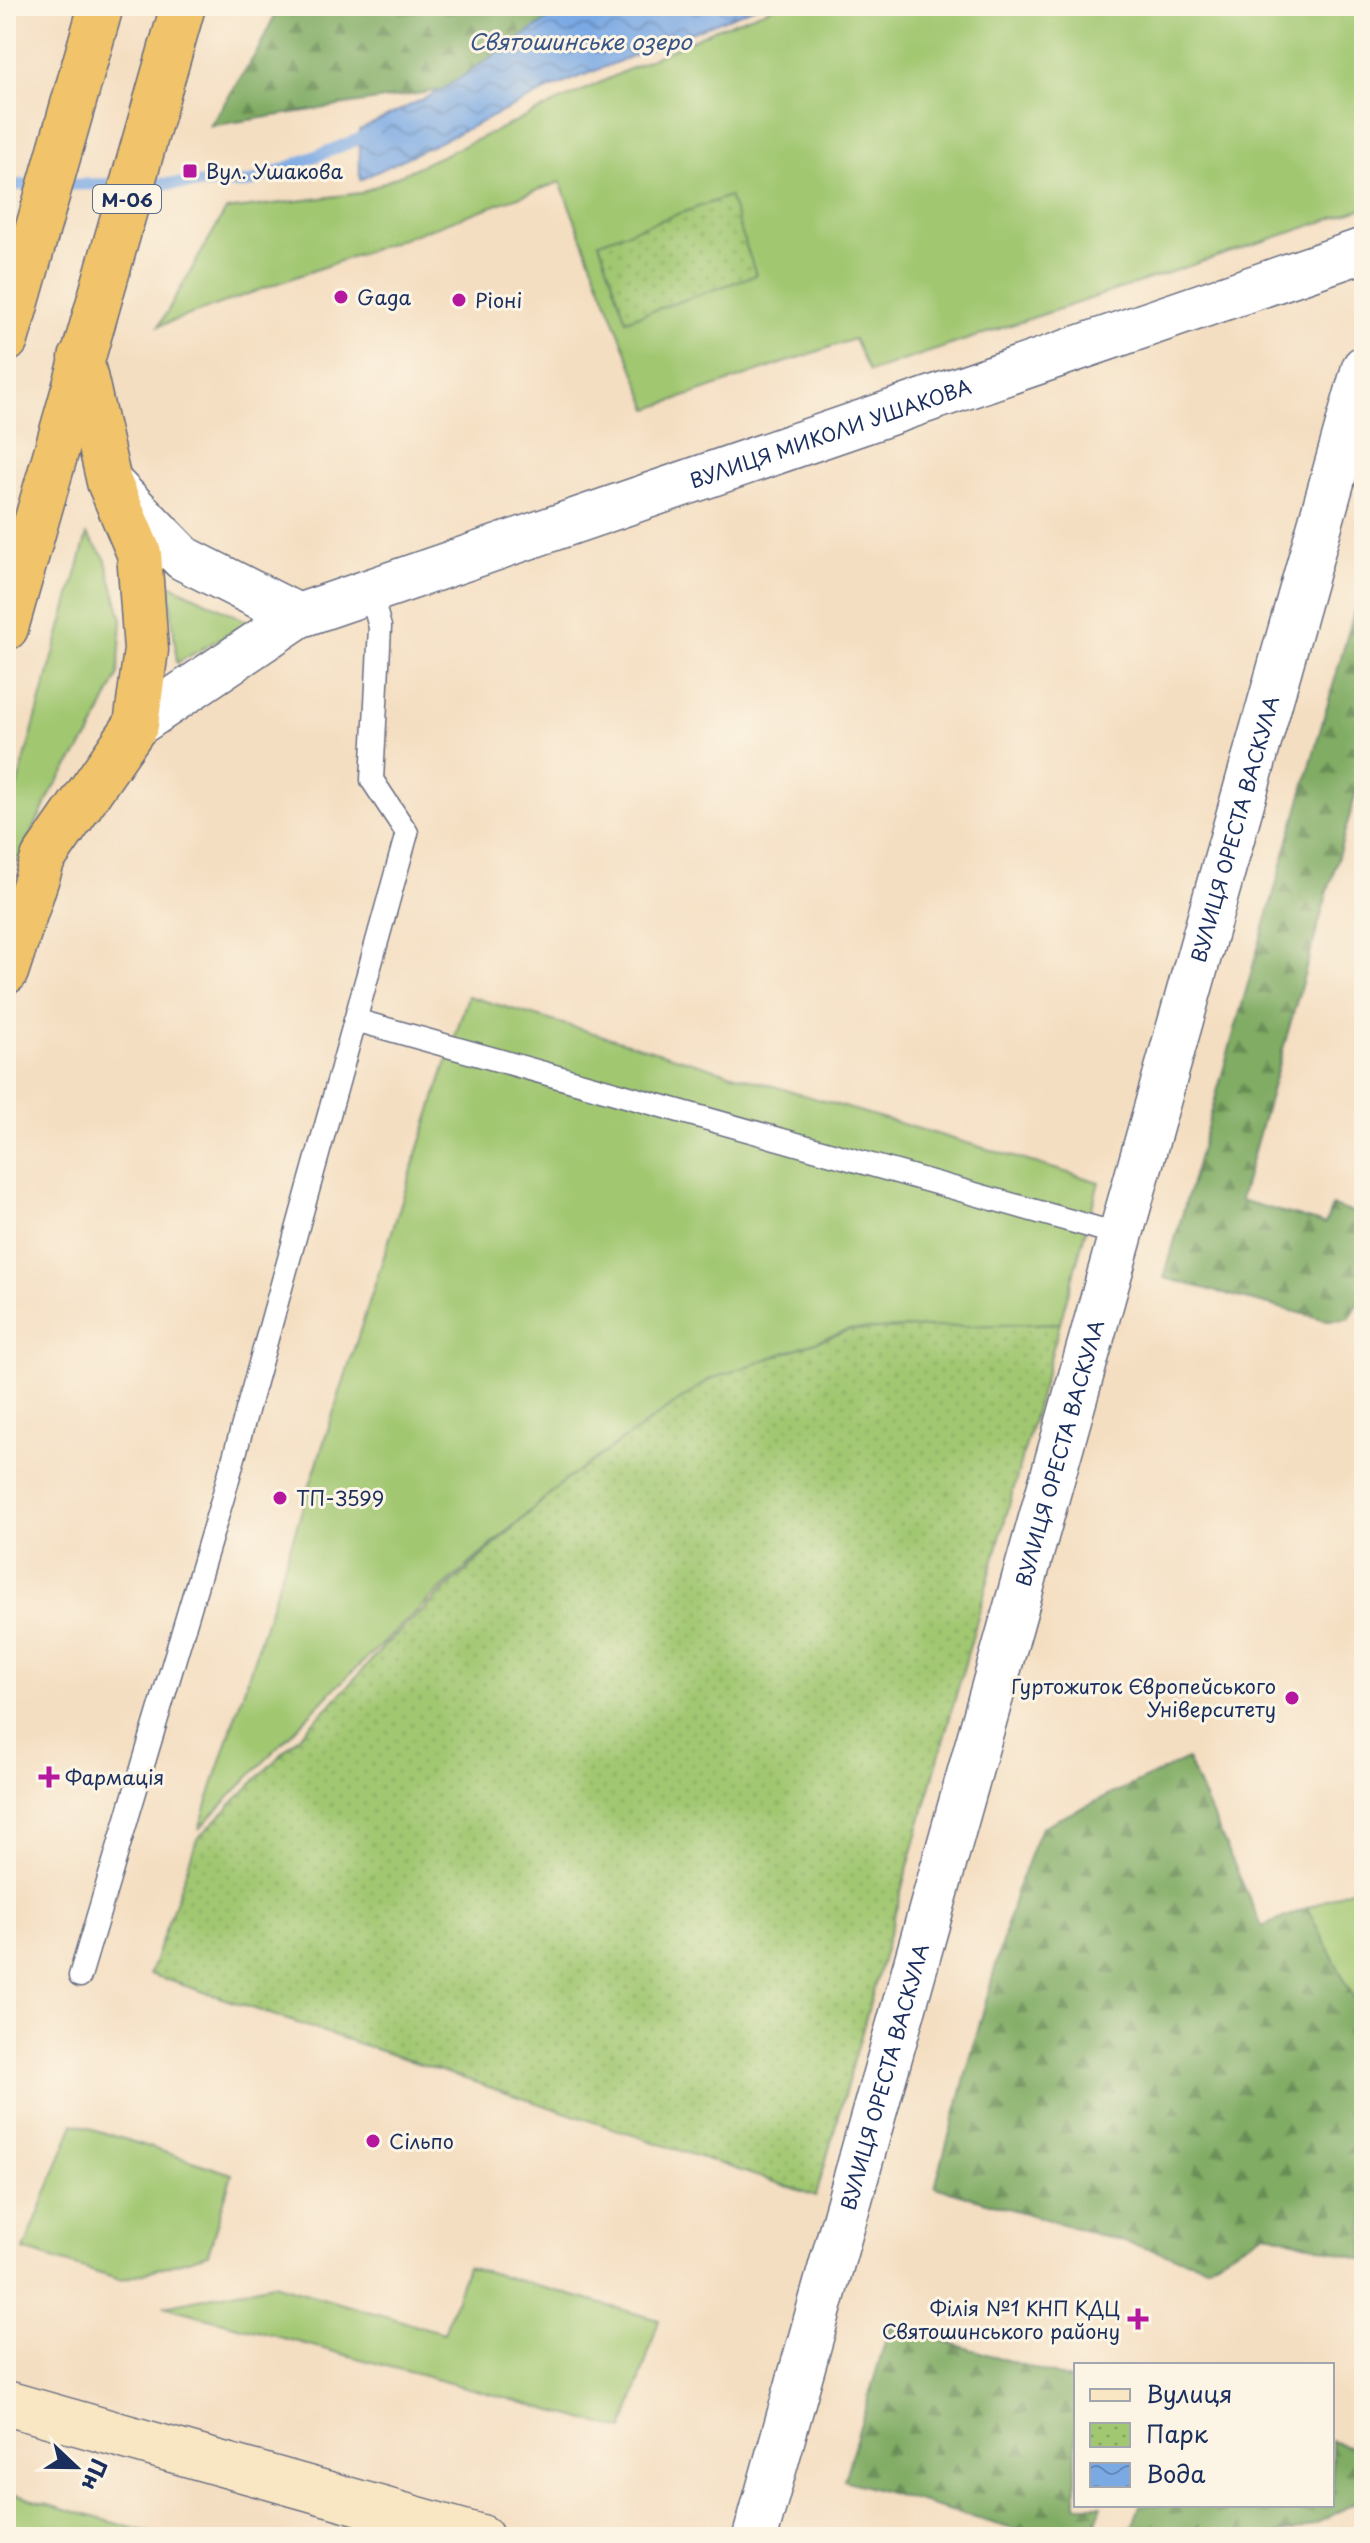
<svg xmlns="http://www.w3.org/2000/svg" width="1370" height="2543" viewBox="0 0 1370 2543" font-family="'Playpen Sans',sans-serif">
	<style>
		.grass { fill: #a1c771; stroke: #5e7b68; stroke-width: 2 }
		.forest { fill: url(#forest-firs); stroke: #4e6e60; stroke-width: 2 }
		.park { fill: url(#park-dots); stroke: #5e7b68; stroke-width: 2 }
		.water { fill: url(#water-waves); stroke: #4a6ca1; stroke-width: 2 }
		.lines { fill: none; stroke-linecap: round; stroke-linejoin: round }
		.stream { stroke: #7aa9e4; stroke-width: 12 }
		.service-casing { stroke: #676c81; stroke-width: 25 }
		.minor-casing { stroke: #676c81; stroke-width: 47 }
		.tertiary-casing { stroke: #676c81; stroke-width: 47 }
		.secondary-casing { stroke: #676c81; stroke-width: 47 }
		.trunk-casing { stroke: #676c81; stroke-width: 47 }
		.service { stroke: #fff; stroke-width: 22 }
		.minor { stroke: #fff; stroke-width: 44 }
		.tertiary { stroke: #fff; stroke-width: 44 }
		.secondary { stroke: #f9e7c3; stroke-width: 44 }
		.trunk { stroke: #f1c36a; stroke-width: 44 }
		.poi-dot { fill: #b5179e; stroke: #fcf5e5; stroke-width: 3 }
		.labels { text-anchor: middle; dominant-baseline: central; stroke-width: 6; stroke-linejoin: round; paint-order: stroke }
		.shield { fill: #fcf5e5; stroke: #5e6a86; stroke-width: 2 }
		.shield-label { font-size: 18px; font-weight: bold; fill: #1b2f5e }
		.poi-label { font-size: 20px; fill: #1b2f5e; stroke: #fcf5e5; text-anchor: start }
		.street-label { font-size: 20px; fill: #1b2f5e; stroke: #fcf5e5 }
		.water-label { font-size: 22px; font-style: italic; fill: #385486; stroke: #fcf5e5 }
	</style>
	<defs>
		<pattern id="forest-firs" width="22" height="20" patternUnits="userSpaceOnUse" patternTransform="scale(2)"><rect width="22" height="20" fill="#80ac63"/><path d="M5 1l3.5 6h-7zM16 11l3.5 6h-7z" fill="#688c55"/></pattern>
		<pattern id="park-dots" width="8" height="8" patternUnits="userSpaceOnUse" patternTransform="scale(2)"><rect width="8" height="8" fill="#a1c771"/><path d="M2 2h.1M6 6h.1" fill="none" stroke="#8aab64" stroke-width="1.8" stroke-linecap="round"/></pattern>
		<pattern id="water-waves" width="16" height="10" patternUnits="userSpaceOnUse" patternTransform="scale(2)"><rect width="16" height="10" fill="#7aa9e4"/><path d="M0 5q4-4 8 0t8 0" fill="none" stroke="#638abc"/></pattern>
	</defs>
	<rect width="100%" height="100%" fill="#fcf5e5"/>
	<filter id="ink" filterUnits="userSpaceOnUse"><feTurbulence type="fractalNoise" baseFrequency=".0125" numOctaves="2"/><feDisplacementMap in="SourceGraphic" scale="16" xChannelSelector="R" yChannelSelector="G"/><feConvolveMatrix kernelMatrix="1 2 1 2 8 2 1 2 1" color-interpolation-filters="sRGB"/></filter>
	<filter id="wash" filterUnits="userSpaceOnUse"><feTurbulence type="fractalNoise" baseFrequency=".006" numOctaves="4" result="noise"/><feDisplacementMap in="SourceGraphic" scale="32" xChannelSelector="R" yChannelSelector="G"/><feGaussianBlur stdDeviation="1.8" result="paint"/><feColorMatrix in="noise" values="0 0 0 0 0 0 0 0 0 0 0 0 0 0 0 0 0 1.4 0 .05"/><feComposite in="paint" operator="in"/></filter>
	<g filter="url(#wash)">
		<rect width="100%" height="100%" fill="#f4dec1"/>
		<path class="grass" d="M6 6H18L6 47Z
			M777 6H1364V208L869 372 854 339 649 409 560 182 159 326 226 210 361 193 716 29Z
			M87 535 105 558 122 619 118 676 90 735 53 789 15 866 6 892V826Z
			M169 584 249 622 177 663Z
			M468 996 1099 1182 1060 1323 849 1330 709 1380 563 1482 428 1601 333 1690 199 1829Z
			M1364 1884V2017H1363L1307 1908Z
			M74 2123 232 2174 208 2254 120 2280 24 2250Z
			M467 2266 659 2320 624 2430 164 2306 273 2284 444 2333Z
			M6 2492 165 2537H6Z"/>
		<path class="forest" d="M279 6H569L442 90 210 126 258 50Z
			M1364 577V765L1240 1200 1325 1224 1332 1206 1364 1216V1294L1349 1319 1327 1320 1164 1278Z
			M1187 1759 1262 1927 1307 1908 1364 2017V2260L1266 2232 1207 2266 935 2187 1017 1888 1041 1827Z
			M890 2325 1076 2381V2505H1102L1091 2537H1041L844 2480Z
			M1332 2441 1364 2451V2497C1345 2508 1324 2522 1304 2528 1252 2543 1185 2540 1132 2528L1140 2505H1332Z"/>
		<path class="park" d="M729 196 756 275 626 320 599 242Z
			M1060 1323 816 2196 150 1974 197 1839 339 1696 387 1643 563 1482 709 1380 849 1330Z"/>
		<path class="water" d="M569 6H758L552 88 360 180 359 130 442 90Z"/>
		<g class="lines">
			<path class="stream" d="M141 184 248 183 374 133
				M6 185 123 184"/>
		</g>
	</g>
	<g filter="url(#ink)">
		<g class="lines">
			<g class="service-casing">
				<path id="service" d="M355 1020 1121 1235
					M80 1976 223 1497 407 833 372 780 380 627 370 591"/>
			</g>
			<g class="minor-casing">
				<g id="minor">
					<path id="s1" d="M755 2537 1364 368"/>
				</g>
			</g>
			<g class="tertiary-casing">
				<g id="tertiary">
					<path d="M110 483 183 558 298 616"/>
					<path id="s2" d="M136 725 298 616 1364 250"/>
				</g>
			</g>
			<g class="secondary-casing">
				<path id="secondary" d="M6 2403 481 2537"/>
			</g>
			<g class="trunk-casing">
				<path id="trunk" d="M6 340 101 6
					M6 628 183 6
					M6 972 43 859 136 725 146 650 139 553 109 482 81 358"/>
			</g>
			<use href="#service" class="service"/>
			<use href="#minor" class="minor"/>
			<use href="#tertiary" class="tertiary"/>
			<use href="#secondary" class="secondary"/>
			<use href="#trunk" class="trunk"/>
		</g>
	</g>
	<g class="poi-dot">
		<rect x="182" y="163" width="16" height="16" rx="4"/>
		<circle cx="341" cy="297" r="8"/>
		<circle cx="459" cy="300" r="8"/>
		<circle cx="280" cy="1498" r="8"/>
		<circle cx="1292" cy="1698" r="8"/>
		<path d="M45 1765h8v8h8v8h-8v8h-8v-8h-8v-8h8z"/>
		<circle cx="373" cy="2141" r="8"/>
		<path d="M1134 2307h8v8h8v8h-8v8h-8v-8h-8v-8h8z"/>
	</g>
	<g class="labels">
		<rect class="shield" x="93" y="185" width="68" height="28" rx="6"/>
		<g class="shield-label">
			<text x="127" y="199">М-06</text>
		</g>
		<g class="poi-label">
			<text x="206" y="171">Вул. Ушакова</text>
			<text x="357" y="297">Gaga</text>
			<text x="475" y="300">Ріоні</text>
			<text x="296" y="1498">ТП-3599</text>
			<text x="1276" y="1686" text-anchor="end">Гуртожиток Європейського<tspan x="1276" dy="23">Університету</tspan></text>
			<text x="65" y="1777">Фармація</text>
			<text x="389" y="2141">Сільпо</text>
			<text x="1120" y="2308" text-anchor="end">Філія №1 КНП КДЦ<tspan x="1120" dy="23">Святошинського району</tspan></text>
		</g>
		<g class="street-label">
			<text stroke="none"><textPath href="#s2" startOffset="758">ВУЛИЦЯ МИКОЛИ УШАКОВА</textPath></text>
			<text stroke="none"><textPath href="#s1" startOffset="1774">ВУЛИЦЯ ОРЕСТА ВАСКУЛА</textPath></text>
			<text stroke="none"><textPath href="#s1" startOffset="1126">ВУЛИЦЯ ОРЕСТА ВАСКУЛА</textPath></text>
			<text stroke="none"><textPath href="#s1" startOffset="478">ВУЛИЦЯ ОРЕСТА ВАСКУЛА</textPath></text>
		</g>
		<g class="water-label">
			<text x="580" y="40">Святошинське озеро</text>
		</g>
	</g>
	<rect width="1370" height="2543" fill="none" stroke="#fcf5e5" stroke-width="32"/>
	<rect x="1074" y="2363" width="260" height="144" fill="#fcf5e5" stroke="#a2a6af" stroke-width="2"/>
	<rect x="1090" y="2389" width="40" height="12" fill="#f9e7c3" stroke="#a2a6af" stroke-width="2"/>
	<text x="1146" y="2403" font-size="24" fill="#1b2f5e">Вулиця</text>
	<rect x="1090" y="2423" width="40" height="24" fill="url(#park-dots)" stroke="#a2a6af" stroke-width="2"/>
	<text x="1146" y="2443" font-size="24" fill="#1b2f5e">Парк</text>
	<rect x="1090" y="2463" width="40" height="24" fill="url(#water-waves)" stroke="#a2a6af" stroke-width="2"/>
	<text x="1146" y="2483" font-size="24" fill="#1b2f5e">Вода</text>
	<g transform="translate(76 2467) rotate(112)" stroke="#fcf5e5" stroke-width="6" paint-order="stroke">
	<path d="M0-6L14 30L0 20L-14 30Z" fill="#1b2f5e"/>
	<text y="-12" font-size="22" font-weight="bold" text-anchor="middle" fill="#1b2f5e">Пн</text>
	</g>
</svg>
